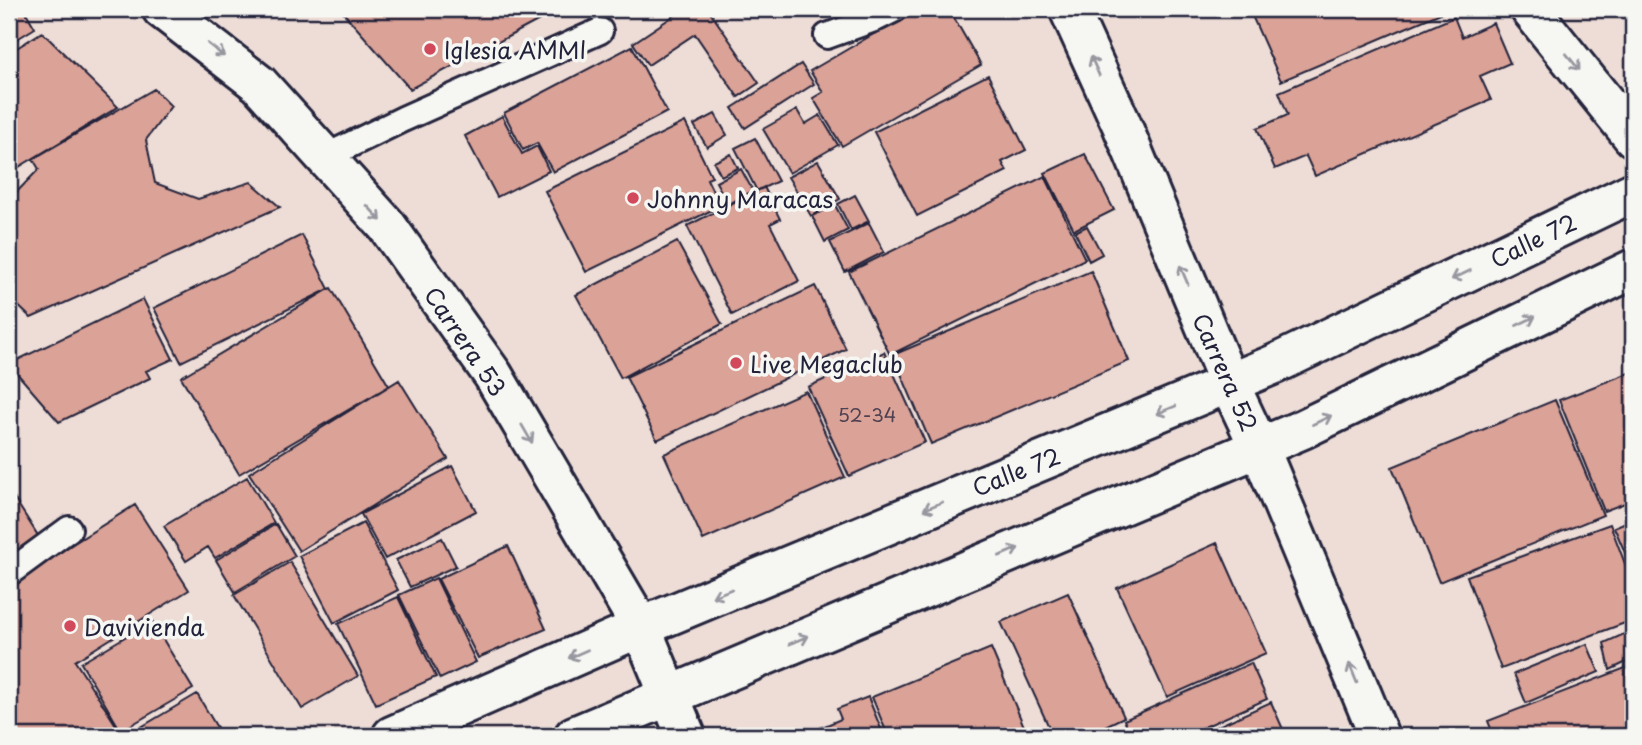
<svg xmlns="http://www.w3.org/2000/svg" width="1642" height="745" viewBox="0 0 1642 745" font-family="'Playpen Sans',sans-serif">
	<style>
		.building { fill: #dba297; stroke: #22223b; stroke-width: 2 }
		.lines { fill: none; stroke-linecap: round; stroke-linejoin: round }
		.service-casing { stroke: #22223b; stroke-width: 30 }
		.minor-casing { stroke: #22223b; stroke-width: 44 }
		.tertiary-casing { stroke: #22223b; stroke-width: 44 }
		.secondary-casing { stroke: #22223b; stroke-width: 44 }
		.service { stroke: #f6f6f2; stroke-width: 24 }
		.minor { stroke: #f6f6f2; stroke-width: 38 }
		.tertiary { stroke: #f6f6f2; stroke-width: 38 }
		.secondary { stroke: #f6f6f2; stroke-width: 38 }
		.oneway { stroke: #9797a0 }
		.poi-dot { fill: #d1495b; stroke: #f6f6f2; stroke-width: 2.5 }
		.labels { text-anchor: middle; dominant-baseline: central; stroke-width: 7; stroke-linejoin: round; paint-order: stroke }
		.number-label { font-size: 19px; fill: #504252 }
		.poi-label { font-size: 23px; fill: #22223b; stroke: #f6f6f2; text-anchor: start }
		.street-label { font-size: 23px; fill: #22223b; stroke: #f6f6f2 }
	</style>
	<rect width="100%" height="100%" fill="#eeddd7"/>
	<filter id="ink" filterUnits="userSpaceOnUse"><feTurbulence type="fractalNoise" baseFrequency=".0143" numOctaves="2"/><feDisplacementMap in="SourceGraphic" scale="14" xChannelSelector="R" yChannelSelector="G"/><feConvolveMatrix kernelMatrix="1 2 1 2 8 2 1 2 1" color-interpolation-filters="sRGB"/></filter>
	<g filter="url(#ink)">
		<path class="building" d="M9 9H24L35 28 9 44Z
			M340 9H560L410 89Z
			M684 9H708L759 83 738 97 695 34 648 65 633 43Z
			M917 9H949L981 65 842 146 813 98 823 92 810 71Z
			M1249 9H1450L1281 81Z
			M1454 17 1462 37 1493 23 1510 63 1480 76 1491 100 1315 176 1306 156 1275 169 1257 128 1288 115 1279 92Z
			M42 32 118 107 9 173V53Z
			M632 46 667 112 553 172 537 143 523 150 504 113Z
			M801 64 814 84 745 128 732 108Z
			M988 75 1026 150 1002 162 1007 171 917 216 874 132Z
			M154 89 171 106 146 140 155 183 198 199 251 182 280 207 31 318 9 297V200L39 169 33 159Z
			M797 110 805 124 820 115 838 145 789 173 763 129Z
			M715 114 727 135 707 147 694 125Z
			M502 116 522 154 537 146 549 171 497 197 465 136Z
			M685 122 712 177 707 179 720 206 586 272 545 191Z
			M755 138 778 181 757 191 735 148Z
			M731 154 738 168 721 176 714 162Z
			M1085 154 1114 210 1074 230 1045 173Z
			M818 161 840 199 811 216 788 177Z
			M741 169 753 191 728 204 716 182Z
			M1045 176 1085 259 890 355 849 272Z
			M764 187 780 219 770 224 799 281 732 315 687 226Z
			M855 195 869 221 851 230 838 204Z
			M835 205 848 230 825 242 812 216Z
			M869 223 884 252 845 272 830 242Z
			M1087 226 1102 254 1089 261 1075 232Z
			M302 235 329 289 181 362 154 308Z
			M677 242 722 324 621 378 576 295Z
			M1091 271 1129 361 931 444 893 355Z
			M815 286 846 349 657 440 626 377Z
			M331 288 389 386 239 474 181 377Z
			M143 299 173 359 146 371 150 378 59 422 9 364Z
			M884 352 925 442 849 476 808 387Z
			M1631 372 1633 378V500L1604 511 1559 400Z
			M399 380 448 459 299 551 249 473Z
			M806 391 845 477 703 540 664 454Z
			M1555 400 1603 515 1439 582 1392 467Z
			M452 466 476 511 385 559 361 514Z
			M247 477 274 523 215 558 208 547 186 561 164 526Z
			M9 490 44 545 9 567Z
			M135 505 189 590 75 661 123 736H12L9 732V584Z
			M1633 519V562L1630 564 1614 527Z
			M363 523 398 590 334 623 299 556Z
			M276 524 295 556 235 592 216 560Z
			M1610 524 1633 585V620L1501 669 1467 576Z
			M442 538 456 566 410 587 396 560Z
			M1217 543 1266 653 1167 697 1117 588Z
			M508 546 546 629 478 658 438 579Z
			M290 562 358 676 302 709 234 595Z
			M436 578 476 662 440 679 399 595Z
			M1068 593 1124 717 1105 726 1110 736H1053L1001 622Z
			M398 597 436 677 376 704 338 624Z
			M152 621 193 689 121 731 81 663Z
			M1633 630V659L1610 670 1604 643Z
			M1587 644 1599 672 1526 703 1514 674Z
			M991 648 1028 736H888L872 697Z
			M1251 663 1267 699 1184 736H1131L1124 720Z
			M1628 667 1633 679V736H1494L1488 721Z
			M197 694 222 736H126Z
			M868 697 884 736H816L813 731 841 719 837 709Z
			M1271 702 1286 736H1196Z"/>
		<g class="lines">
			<g class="service-casing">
				<path id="service" d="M827 36 877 18 895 9
					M325 157 403 119 600 31
					M9 573 69 529"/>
			</g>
			<g class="minor-casing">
				<path id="minor" d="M1069 9 1121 123 1229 383 1259 447 1379 736"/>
			</g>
			<g class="tertiary-casing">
				<path id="tertiary" d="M162 9 259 84 387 226 493 375 641 627 686 736
					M1530 9 1633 137"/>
			</g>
			<g class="secondary-casing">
				<path id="secondary" d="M392 736 641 627 1275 364 1633 192
					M574 736 1303 429 1633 269"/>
			</g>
			<use href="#service" class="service"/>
			<use href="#minor" class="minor"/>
			<use href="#tertiary" class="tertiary"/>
			<use href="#secondary" class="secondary"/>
		</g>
		<defs><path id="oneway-shaft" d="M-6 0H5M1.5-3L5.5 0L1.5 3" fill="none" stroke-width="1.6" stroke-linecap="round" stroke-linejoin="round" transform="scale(1.75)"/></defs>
		<g class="oneway">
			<use href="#oneway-shaft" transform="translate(216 50) rotate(38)"/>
			<use href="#oneway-shaft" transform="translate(1573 62) rotate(51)"/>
			<use href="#oneway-shaft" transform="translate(1095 66) rotate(-114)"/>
			<use href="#oneway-shaft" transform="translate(374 213) rotate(48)"/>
			<use href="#oneway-shaft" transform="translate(1184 275) rotate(-113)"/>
			<use href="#oneway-shaft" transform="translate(1461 275) rotate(154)"/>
			<use href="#oneway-shaft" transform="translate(1526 321) rotate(-26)"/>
			<use href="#oneway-shaft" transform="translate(1166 410) rotate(158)"/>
			<use href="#oneway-shaft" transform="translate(1322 420) rotate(-26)"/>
			<use href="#oneway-shaft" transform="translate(527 434) rotate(60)"/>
			<use href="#oneway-shaft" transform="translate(933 506) rotate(158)"/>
			<use href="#oneway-shaft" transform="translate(1009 552) rotate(-23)"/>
			<use href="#oneway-shaft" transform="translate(722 593) rotate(158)"/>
			<use href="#oneway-shaft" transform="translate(799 640) rotate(-23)"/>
			<use href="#oneway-shaft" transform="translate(578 654) rotate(156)"/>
			<use href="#oneway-shaft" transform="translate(1353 673) rotate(-112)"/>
		</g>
	</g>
	<g class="poi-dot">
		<circle cx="430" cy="49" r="7"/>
		<circle cx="633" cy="198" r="7"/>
		<circle cx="736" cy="363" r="7"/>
		<circle cx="70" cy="626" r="7"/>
	</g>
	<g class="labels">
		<g class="number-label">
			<text x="867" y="414">52-34</text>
		</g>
		<g class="poi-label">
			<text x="444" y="49">Iglesia AMMI</text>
			<text x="647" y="198">Johnny Maracas</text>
			<text x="750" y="363">Live Megaclub</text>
			<text x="84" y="626">Davivienda</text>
		</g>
		<g class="street-label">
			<text transform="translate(1533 240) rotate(-26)">Calle 72</text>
			<text transform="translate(466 341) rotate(56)">Carrera 53</text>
			<text transform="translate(1226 372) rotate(66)">Carrera 52</text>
			<text transform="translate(1016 471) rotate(-22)">Calle 72</text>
		</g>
	</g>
	<rect width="1642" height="745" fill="none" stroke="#f6f6f2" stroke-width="35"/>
	<rect x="18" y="18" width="1607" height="710" fill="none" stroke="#22223b" stroke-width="2.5" filter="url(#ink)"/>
</svg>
